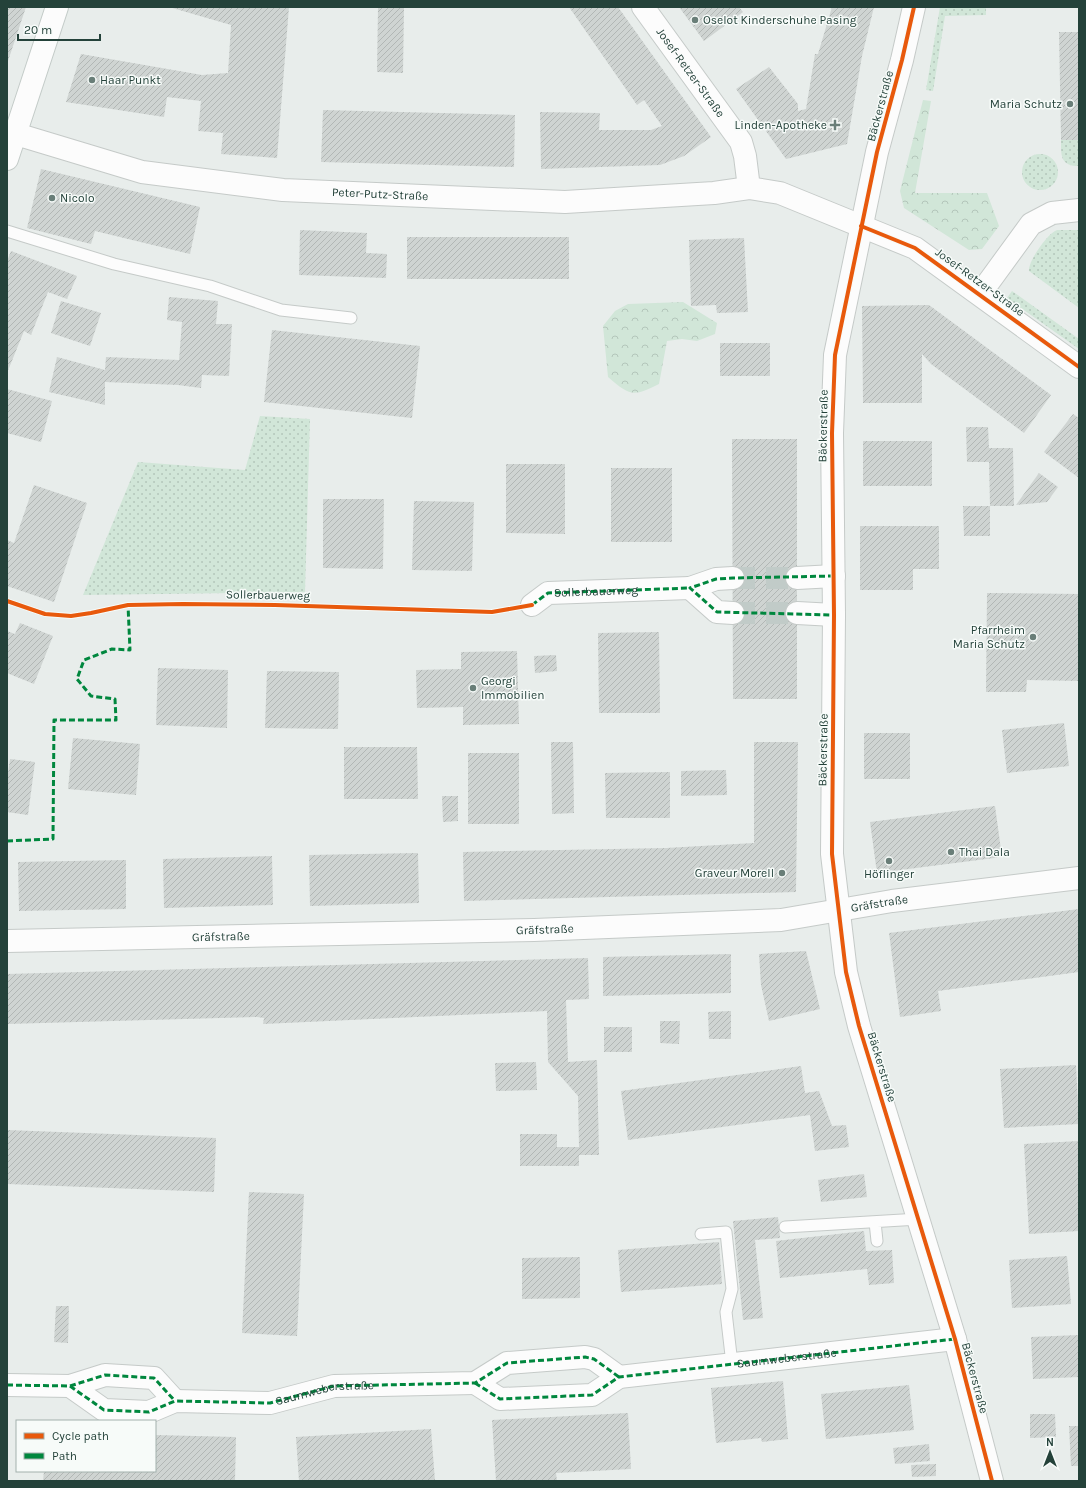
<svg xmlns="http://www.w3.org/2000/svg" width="1086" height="1488" viewBox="0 0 1086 1488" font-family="Karla,sans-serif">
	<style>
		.grass { fill: url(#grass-dots) }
		.forest { fill: url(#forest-crowns) }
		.building { fill: url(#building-hatch) }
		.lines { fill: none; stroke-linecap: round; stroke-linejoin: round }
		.street-tunnel { stroke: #c1cbc8; stroke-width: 22; stroke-dasharray: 22 11; stroke-linecap: butt }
		.lane-casing { stroke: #c5cac8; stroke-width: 13 }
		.street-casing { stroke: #c5cac8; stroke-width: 24 }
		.secondary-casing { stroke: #c3cbc8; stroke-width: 24 }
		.lane { stroke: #fcfcfc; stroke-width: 11 }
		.street { stroke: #fcfcfc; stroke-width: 22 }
		.secondary { stroke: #fcfcfc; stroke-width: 22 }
		.quiet { stroke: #00873e; stroke-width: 3; stroke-dasharray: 6 3; stroke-linecap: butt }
		.cycleway-casing { stroke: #f7fbf9; stroke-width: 6 }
		.cycleway { stroke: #e8590c; stroke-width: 4 }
		.poi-dot { fill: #697e78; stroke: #f7fbf9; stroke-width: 1.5 }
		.labels { text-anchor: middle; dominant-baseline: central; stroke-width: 3; stroke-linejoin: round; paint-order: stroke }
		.poi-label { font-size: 12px; fill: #24423a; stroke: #f7fbf9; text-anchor: start }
		.street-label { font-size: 12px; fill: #24423a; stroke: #f7fbf9 }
	</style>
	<defs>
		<pattern id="grass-dots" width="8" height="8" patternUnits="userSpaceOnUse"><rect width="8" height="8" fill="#d1e6d8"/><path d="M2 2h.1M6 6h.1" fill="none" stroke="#b3c6ba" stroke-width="1.8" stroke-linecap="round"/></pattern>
		<pattern id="forest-crowns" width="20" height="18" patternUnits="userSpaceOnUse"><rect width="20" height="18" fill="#d1e6d8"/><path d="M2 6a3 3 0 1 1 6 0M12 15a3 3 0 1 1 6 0" fill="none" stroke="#b3c6ba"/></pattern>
		<pattern id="building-hatch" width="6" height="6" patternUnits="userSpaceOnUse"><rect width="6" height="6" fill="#cfd4d2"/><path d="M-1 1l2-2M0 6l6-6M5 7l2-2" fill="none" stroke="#b2b7b5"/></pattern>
	</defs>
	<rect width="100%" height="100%" fill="#e8edeb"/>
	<path class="grass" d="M940 7H986V15L945 16 933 91 926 90Z
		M1061 140H1079V166C1060 166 1061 155 1061 140Z
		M1022 172a18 18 0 1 1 36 0a18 18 0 1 1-36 0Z
		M1057 230H1079V308L1029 271C1028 261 1048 233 1057 230Z
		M1012 291 1079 339V349L1007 298Z
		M260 416 310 419 305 592 83 595 138 462 245 470Z"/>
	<path class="forest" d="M923 100 931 101 915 193H987L999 226 982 249 969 250 904 208 900 191Z
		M683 302 717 323 715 334 697 341 682 339 667 341 659 384C633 397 630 396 608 377L603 326 615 311 628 304Z"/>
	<path class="building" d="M7 7H26L7 64Z
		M169 7H289L277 158 221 154 223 133 198 131 201 101 167 97 164 117 66 102 81 54 202 75 228 73 231 25Z
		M378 7H404L403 73 377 72Z
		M569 7H618L711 137 684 156 660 165 541 169 540 112 600 113 599 130H651L662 126 644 100 637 105Z
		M679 7H739L743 12 704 41Z
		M832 7H874L862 56 847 144 786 159 736 89 769 67 798 104V111L806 109 815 54H818Z
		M1059 32H1079V140H1061Z
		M323 110 515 115 514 167 321 162Z
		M41 169 200 207 190 254 95 231 91 244 27 228Z
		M300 230 367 233 366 253 387 254 386 278 299 275Z
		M407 237H569V279H407Z
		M744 238 748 312 717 313 716 305 691 306 689 240Z
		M11 251 77 276 67 299 48 292 31 335 24 331 7 373V261Z
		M169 297 218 301 216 324H232L229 376 202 375 201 388 178 385 105 382V405L49 392 57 357 105 370 106 357 179 360 182 322 167 320Z
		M61 301 101 313 90 346 51 333Z
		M929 305 1051 395 1024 433 931 364 922 354V403H863L862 306Z
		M272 330 420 346 412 418 264 402Z
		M720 343H770V376H720Z
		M7 389 52 401 41 442 7 433Z
		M1073 414 1079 418V478L1044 452Z
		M966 427H988L989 448H1013L1014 506H990L989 462H967Z
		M732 439H797V699H733Z
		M863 441H932V486H863Z
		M506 464H565V534L506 533Z
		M611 468H672V542H611Z
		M1039 473 1058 487 1047 502 1016 505Z
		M34 485 87 503 54 602 7 586V540L14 543Z
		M323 499H384L383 569 323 568Z
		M414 501 474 502 472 571 412 570Z
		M963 506H990V536H964Z
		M860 526H939V569H913V590H860Z
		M987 593 1079 594V681L1027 680 1026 692H986Z
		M20 623 53 636 34 684 7 673V631L15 634Z
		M659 632 660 713H599L598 633Z
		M517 651 519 724 463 725V707L417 708 416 670 461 669V652Z
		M556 655 557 671 535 673 534 656Z
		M158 668 228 670 227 728 156 725Z
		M267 671 339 672 338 729 265 728Z
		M1064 723 1069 766 1007 773 1002 730Z
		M864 733H910V779H864Z
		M73 738 140 744 136 795 68 789Z
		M551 742H573L574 813 552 814Z
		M754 742H798L796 892 464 901 463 852 666 848 754 843Z
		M344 747H417L418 799H344Z
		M468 753H519V824H468Z
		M10 759 35 762 28 815 7 812V781Z
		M726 770 727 795 681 796V771Z
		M670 772V818H606L605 773Z
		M442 796H458V821L443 822Z
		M995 806 1002 857 877 873 870 822Z
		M418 853 419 903 310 906 309 855Z
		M272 856 273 905 164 908 163 859Z
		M126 860V909L19 911 18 862Z
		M1079 909V972L938 991 941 1011 900 1017 889 933Z
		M806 951 820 1009 769 1021 761 985 759 954Z
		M731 954V993L603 996V957Z
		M588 958 589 999 566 1000 568 1062 597 1060 599 1155H579V1166H520V1134H557V1147H579L578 1096 548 1062 547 1011 263 1024 264 1018 257 1017 7 1024V974Z
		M731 1011V1039H709L708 1012Z
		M660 1021H680L679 1044 660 1043Z
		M604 1027H632V1052H604Z
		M536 1062 537 1090 496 1091 495 1063Z
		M1076 1065 1079 1124 1004 1128 1000 1069Z
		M801 1066 805 1093 819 1091 832 1126 846 1125 849 1147 815 1151 810 1115 628 1140 621 1091Z
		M7 1130 216 1138 214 1192 7 1184Z
		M1079 1141V1231L1029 1234 1024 1144Z
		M864 1174 867 1197 821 1202 818 1180Z
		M249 1192 304 1194 297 1336 242 1333Z
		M778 1217 780 1238 755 1240 763 1318 743 1320 733 1221Z
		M864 1231 866 1251 892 1250 894 1283 869 1285 867 1269 780 1278 776 1241Z
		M719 1242 722 1284 621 1292 618 1250Z
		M1067 1256 1071 1304 1012 1308 1009 1260Z
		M580 1257V1298L522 1299V1258Z
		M56 1306H69L68 1343 54 1342Z
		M1079 1335V1377L1033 1379 1031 1337Z
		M783 1381 788 1439 762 1442 761 1438 716 1443 711 1388Z
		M909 1385 914 1430 826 1439 821 1394Z
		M628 1413 631 1469 556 1473 557 1481H496L492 1420Z
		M1030 1414H1055L1056 1437 1030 1438Z
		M1069 1426H1079V1466H1071Z
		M431 1429 435 1481H299L296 1437Z
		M155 1435 236 1437 235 1481H43L44 1471H155Z
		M929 1444 930 1461 895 1464 893 1448Z
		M936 1464V1476L912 1477 911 1465Z"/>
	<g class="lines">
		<path class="street-tunnel" d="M733 578H797
			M733 613H797"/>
		<g class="lane-casing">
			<path id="lane" d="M7 231 114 264 210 286 281 310 351 318
				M875 1222 877 1241
				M785 1227 919 1219
				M701 1234 726 1232 732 1289 726 1312 732 1364"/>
		</g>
		<g class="street-casing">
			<g id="street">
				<path id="s1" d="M643 7 741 142 745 156 749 188 780 193 915 248 1079 367"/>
				<path d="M914 7 902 60 877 152 835 355 832 433 834 615 832 854 846 972 859 1026 955 1339 992 1481"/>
				<path id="s2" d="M16 134 142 172 283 190 565 202 714 193 749 188"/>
				<path d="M980 294 1031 224 1052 213 1079 210"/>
				<path d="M733 578 716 579 690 588 717 612 733 613"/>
				<path d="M797 578 834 576"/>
				<path id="s3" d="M532 605 548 593 690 588"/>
				<path d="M797 613 834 615"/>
				<path id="s4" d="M7 941 534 930 781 920 892 901 1079 878"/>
				<path d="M475 1383 500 1399 592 1395 619 1377 955 1339"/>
				<path d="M7 1385 70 1386 105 1375 154 1378 175 1401"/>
				<path d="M70 1386 104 1410 149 1412 175 1401 270 1403 334 1386 475 1383 507 1363 585 1357 594 1359 619 1377"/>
			</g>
		</g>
		<g class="secondary-casing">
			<path id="secondary" d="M7 159 57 7"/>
		</g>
		<use href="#lane" class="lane"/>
		<use href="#street" class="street"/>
		<use href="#secondary" class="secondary"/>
		<g class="quiet">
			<path d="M834 576 733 578 716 579 690 588 717 612 834 615"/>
			<path d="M532 605 548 593 690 588"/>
			<path d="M7 841 53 839 54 720H116L115 699 91 696 77 679 84 660 112 649 130 650 128 605"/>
			<path id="s5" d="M475 1383 500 1399 592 1395 619 1377 955 1339"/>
			<path d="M7 1385 70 1386 105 1375 154 1378 175 1401"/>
			<path id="s6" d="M70 1386 104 1410 149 1412 175 1401 270 1403 334 1386 475 1383 507 1363 585 1357 594 1359 619 1377"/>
		</g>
		<g class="cycleway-casing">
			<path id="cycleway" d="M914 7 902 60 877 152 835 355 832 433 834 615 832 854 846 972 859 1026 955 1339 992 1481
				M861 226 915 248 1079 367
				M7 601 45 614 71 616 91 613 128 605 183 604 275 605 492 612 532 605"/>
		</g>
		<use href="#cycleway" class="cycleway"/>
	</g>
	<g class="poi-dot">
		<circle cx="695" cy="20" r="4"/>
		<circle cx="92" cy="80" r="4"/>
		<circle cx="1070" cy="104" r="4"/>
		<path d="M833 119h4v4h4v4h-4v4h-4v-4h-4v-4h4z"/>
		<circle cx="52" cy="198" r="4"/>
		<circle cx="1033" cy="637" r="4"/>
		<circle cx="473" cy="688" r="4"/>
		<circle cx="951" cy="852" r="4"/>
		<circle cx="889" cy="861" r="4"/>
		<circle cx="782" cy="873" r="4"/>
	</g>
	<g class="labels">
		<g class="poi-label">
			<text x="703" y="20">Oselot Kinderschuhe Pasing</text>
			<text x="100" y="80">Haar Punkt</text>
			<text x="1062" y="104" text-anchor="end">Maria Schutz</text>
			<text x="827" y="125" text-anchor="end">Linden-Apotheke</text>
			<text x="60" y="198">Nicolo</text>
			<text x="1025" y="630" text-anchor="end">Pfarrheim<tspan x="1025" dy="14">Maria Schutz</tspan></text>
			<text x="481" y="681">Georgi<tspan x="481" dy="14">Immobilien</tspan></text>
			<text x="959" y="852">Thai Dala</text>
			<text x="774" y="873" text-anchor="end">Graveur Morell</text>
			<text x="889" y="874" text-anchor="middle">Höflinger</text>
		</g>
		<g class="street-label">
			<text stroke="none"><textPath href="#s1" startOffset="81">Josef-Retzer-Straße</textPath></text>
			<text transform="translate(880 106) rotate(-75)">Bäckerstraße</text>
			<text stroke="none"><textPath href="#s2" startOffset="371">Peter-Putz-Straße</textPath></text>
			<text transform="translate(980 282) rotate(36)">Josef-Retzer-Straße</text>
			<text transform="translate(823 426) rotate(-89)">Bäckerstraße</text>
			<text stroke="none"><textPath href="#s3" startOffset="68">Sollerbauerweg</textPath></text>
			<text transform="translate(268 595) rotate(1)">Sollerbauerweg</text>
			<text transform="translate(823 750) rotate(-89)">Bäckerstraße</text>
			<text stroke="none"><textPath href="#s4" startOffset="874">Gräfstraße</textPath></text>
			<text stroke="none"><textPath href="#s4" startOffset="538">Gräfstraße</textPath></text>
			<text stroke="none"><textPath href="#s4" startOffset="214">Gräfstraße</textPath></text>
			<text transform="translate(882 1067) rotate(73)">Bäckerstraße</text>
			<text stroke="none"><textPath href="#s5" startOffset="323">Saumweberstraße</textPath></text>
			<text transform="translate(975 1378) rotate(75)">Bäckerstraße</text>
			<text stroke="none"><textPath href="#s6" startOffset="266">Saumweberstraße</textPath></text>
		</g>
	</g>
	<rect width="1086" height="1488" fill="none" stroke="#24423a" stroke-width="16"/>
	<rect x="16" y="1420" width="140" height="52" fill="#f7fbf9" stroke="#a3b1ad"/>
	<rect x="24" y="1433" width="20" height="6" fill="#e8590c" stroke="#a3b1ad"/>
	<text x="52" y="1440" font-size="12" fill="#24423a">Cycle path</text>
	<rect x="24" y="1453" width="20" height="6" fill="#00873e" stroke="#a3b1ad"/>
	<text x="52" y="1460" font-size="12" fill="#24423a">Path</text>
	<g transform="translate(1050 1452)" stroke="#f7fbf9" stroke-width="3" paint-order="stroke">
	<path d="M0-3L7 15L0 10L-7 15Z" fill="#24423a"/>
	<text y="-6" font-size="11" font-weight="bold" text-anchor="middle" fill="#24423a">N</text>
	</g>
	<path d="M18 34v6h82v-6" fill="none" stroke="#24423a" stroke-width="2"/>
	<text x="24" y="34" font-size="12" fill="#24423a" stroke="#f7fbf9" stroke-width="3" paint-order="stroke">20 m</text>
</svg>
